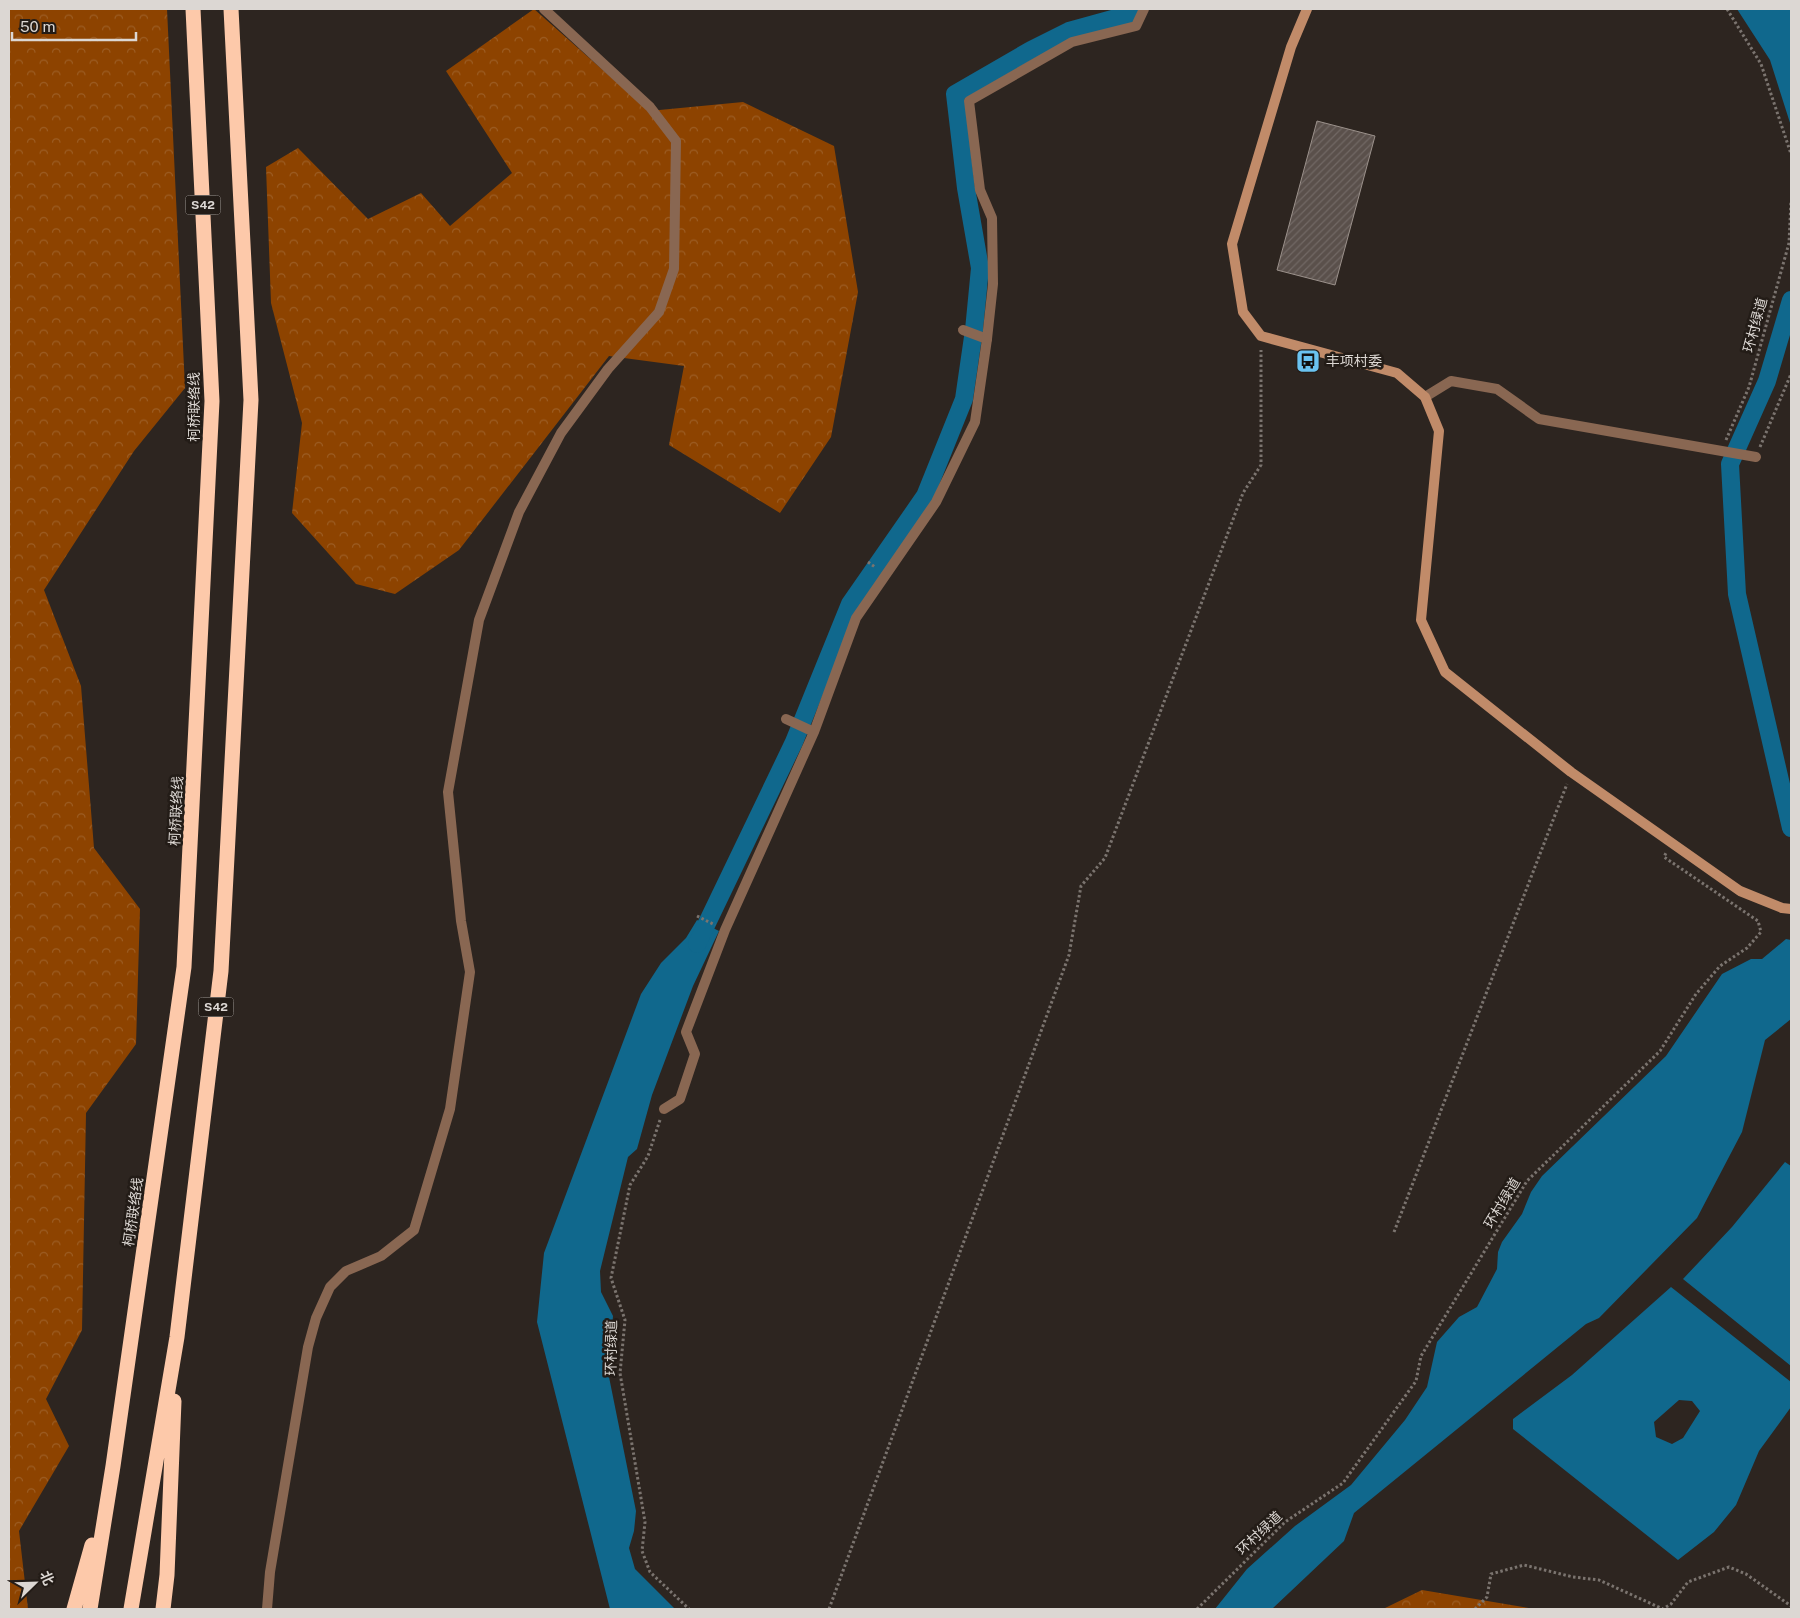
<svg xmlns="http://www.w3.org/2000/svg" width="1800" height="1618" viewBox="0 0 1800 1618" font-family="'Public Sans','Noto Sans SC',sans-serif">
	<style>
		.forest { fill: url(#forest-crowns) }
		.water { fill: #10688d; fill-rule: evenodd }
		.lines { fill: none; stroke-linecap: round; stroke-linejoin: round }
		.canal { stroke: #10688d; stroke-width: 18 }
		.building { fill: url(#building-hatch); stroke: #9b918b }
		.path { stroke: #7b746f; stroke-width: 3; stroke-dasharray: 2.5 2.5; stroke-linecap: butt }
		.lane { stroke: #896752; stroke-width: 10 }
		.street { stroke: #896752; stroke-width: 10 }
		.secondary { stroke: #c18b69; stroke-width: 10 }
		.highway { stroke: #fdc9aa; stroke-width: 15 }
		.labels { text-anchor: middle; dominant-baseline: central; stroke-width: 5; stroke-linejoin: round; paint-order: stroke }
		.shield { fill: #231c17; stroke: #a49f9b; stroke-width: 1 }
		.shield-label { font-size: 12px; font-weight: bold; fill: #dcd7d3 }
		.street-label { font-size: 14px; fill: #dcd7d3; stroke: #231c17 }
		.poi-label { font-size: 14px; fill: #dcd7d3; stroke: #231c17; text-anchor: start }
	</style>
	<defs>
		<pattern id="forest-crowns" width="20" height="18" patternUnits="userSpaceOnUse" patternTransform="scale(1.25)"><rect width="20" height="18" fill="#8d4300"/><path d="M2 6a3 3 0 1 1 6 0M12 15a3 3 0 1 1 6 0" fill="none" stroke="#9c5d24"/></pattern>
		<pattern id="building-hatch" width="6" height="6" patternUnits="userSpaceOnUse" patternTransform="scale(1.25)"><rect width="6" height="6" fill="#5a504b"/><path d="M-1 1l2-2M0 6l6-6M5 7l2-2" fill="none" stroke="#716864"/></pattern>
	</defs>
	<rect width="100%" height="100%" fill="#2d2520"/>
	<path class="forest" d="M9 9H167L185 388 134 451 44 590 81 686 94 848 140 909 136 1044 86 1113 82 1330 46 1399 69 1446 19 1531 28 1609H9Z
		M534 9 649 111 743 102 834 146 858 292 831 437 780 513 669 445 684 366 609 356 459 550 395 594 356 584 292 513 302 423 271 303 266 167 298 148 368 219 421 193 450 226 512 173 446 71Z
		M1422 1590 1535 1609H1383Z"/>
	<path class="water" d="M1737 9H1791V126L1770 60Z
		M697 920 719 931 693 986 652 1095 637 1149 628 1157 600 1271 601 1292 613 1316 608 1372 636 1511 634 1531 629 1548 635 1569 675 1609H610L537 1322 544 1253 641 994 661 963 686 938Z
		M1786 939 1791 940V1019L1765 1040 1742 1132 1697 1218 1599 1318 1586 1324 1354 1513 1344 1541 1272 1609H1215L1247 1569 1295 1526 1351 1485 1405 1420 1427 1387 1437 1342 1459 1317 1477 1307 1497 1269 1498 1252 1502 1242 1522 1214 1531 1192 1542 1176 1666 1056 1722 974 1751 959H1762Z
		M1785 1162 1791 1166V1366L1683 1279 1732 1227Z
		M1671 1287 1791 1382V1407L1759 1451 1736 1505 1714 1532 1678 1560 1513 1429V1419L1572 1375ZM1679 1400 1692 1401 1700 1411 1683 1438 1672 1444 1656 1437 1654 1422Z"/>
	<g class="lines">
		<path class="canal" d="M1791 300 1767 381 1730 464 1737 594 1791 828
			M697 944 794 742 850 604 925 496 964 399 974 330 980 268 966 188 955 94 1031 50 1069 31 1127 15 1130 9"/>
	</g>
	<path class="building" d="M1317 121 1375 136 1335 285 1277 270Z"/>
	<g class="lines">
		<path class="path" d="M1727 9 1761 64 1791 154
			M1726 440 1749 387 1789 243 1791 201
			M1760 447 1791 374
			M868 562 875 567
			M697 916 715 925
			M660 1120 648 1156 630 1185 611 1278 625 1320 620 1373 645 1522 642 1551 650 1572 689 1609
			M1394 1232 1567 784
			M829 1609 1069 955 1081 886 1105 858 1243 493 1261 465V350
			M1197 1609 1285 1522 1343 1483 1416 1381 1421 1356 1527 1181 1660 1051 1696 994 1720 966 1747 948 1761 932 1758 921 1664 857 1666 853
			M1475 1609 1487 1597 1491 1574 1524 1565 1573 1577 1599 1580 1663 1609 1671 1604 1688 1582 1729 1567 1746 1574 1791 1606"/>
		<path class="lane" d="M963 330 987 339"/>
		<path class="street" d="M1425 397 1451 381 1497 389 1539 419 1756 457
			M786 719 814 732
			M664 1109 680 1099 695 1054 686 1032 725 930 814 732 856 618 936 502 975 422 987 339 993 284 992 218 980 190 969 101 1072 42 1136 26 1144 9
			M267 1609 270 1572 308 1347 316 1318 330 1287 346 1271 381 1256 414 1230 450 1109 470 972 461 921 448 792 479 620 519 512 561 433 608 369 659 312 674 269 676 141 650 107 544 9"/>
		<path class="secondary" d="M1307 9 1291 47 1232 244 1243 312 1261 336 1397 373 1425 397 1439 431 1421 620 1445 672 1571 772 1740 891 1782 908 1791 909"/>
		<path class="highway" d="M74 1609 92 1545
			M90 1609 113 1466 184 967 212 401 193 9
			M131 1609 177 1337 221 971 251 400 231 9
			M163 1609 167 1575 174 1401"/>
	</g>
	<defs>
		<g id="bus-square" transform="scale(1.25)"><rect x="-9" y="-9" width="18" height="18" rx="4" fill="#6ac3f1" stroke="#231c17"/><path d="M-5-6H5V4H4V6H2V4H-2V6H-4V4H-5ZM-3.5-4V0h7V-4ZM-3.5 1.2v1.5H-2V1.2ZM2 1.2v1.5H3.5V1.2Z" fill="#111"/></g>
	</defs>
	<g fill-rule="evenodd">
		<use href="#bus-square" x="1308" y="361"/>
	</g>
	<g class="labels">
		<g class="shield">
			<rect x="185.5" y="195.5" width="35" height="19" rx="4"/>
			<rect x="198.5" y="997.5" width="35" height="19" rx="4"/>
		</g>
		<g class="shield-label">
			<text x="203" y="205">S42</text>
			<text x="216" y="1007">S42</text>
		</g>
		<g class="street-label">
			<text transform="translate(1755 325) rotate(-75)">环村绿道</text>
			<text transform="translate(194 407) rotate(-90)">柯桥联络线</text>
			<text transform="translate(176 811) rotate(-87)">柯桥联络线</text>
			<text transform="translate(1502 1203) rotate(-59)">环村绿道</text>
			<text transform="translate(133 1212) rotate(-82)">柯桥联络线</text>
			<text transform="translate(611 1348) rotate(-89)">环村绿道</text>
			<text transform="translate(1259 1533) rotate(-43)">环村绿道</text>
		</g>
		<g class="poi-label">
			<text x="1326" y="361">丰项村委</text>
		</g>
	</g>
	<rect width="1800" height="1618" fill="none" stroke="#dcd7d3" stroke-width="20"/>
	<g transform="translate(35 1583) rotate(67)" stroke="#231c17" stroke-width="4" paint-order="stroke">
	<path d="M0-4L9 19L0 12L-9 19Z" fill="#dcd7d3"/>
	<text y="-8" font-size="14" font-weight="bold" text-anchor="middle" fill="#dcd7d3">北</text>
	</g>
	<path d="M12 32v8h124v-8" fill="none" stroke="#dcd7d3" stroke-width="2.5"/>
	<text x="20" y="32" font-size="15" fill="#dcd7d3" stroke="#231c17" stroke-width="4" paint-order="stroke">50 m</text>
</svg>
